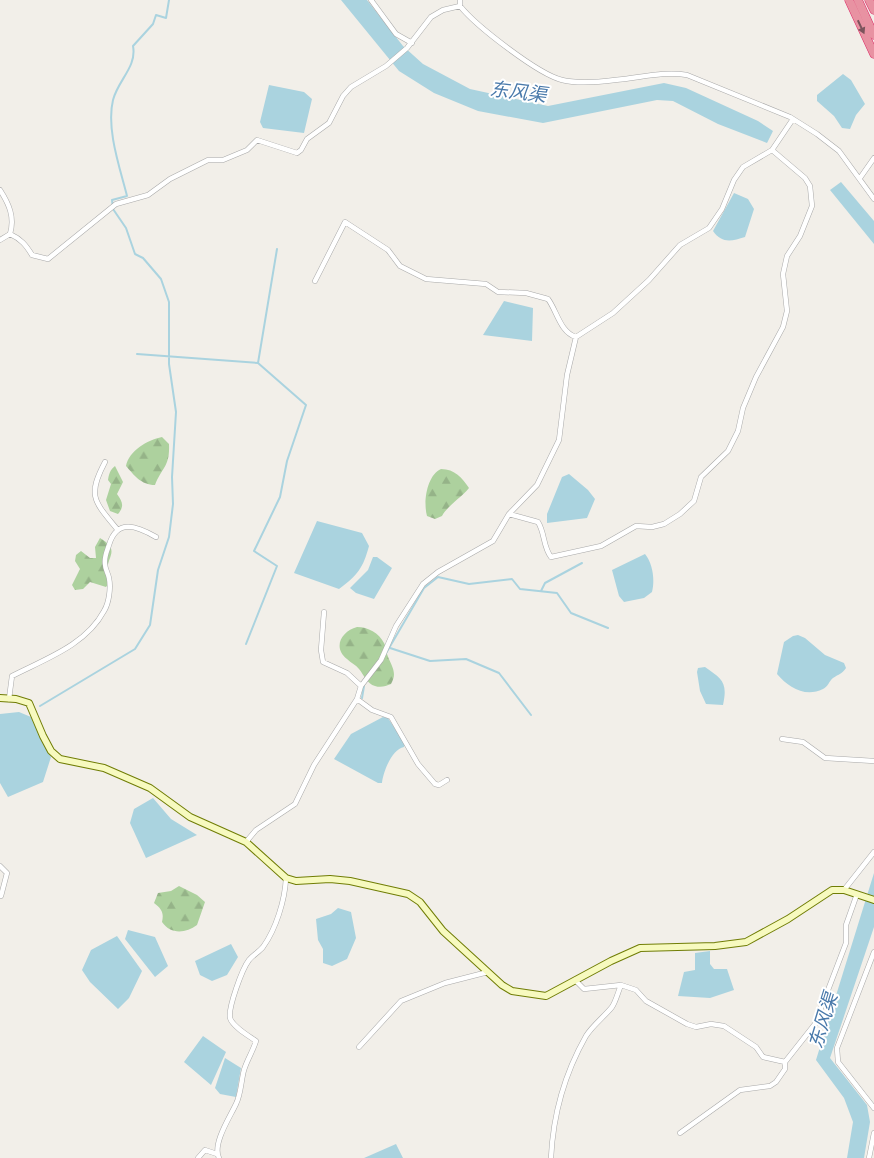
<svg xmlns="http://www.w3.org/2000/svg" width="874" height="1158" viewBox="0 0 874 1158" font-family="'Alegreya Sans','Noto Sans SC',sans-serif">
	<style>
		.forest { fill: url(#forest-firs) }
		.water { fill: #aad3df }
		.lines { fill: none; stroke-linecap: round; stroke-linejoin: round }
		.stream { stroke: #aad3df; stroke-width: 2 }
		.street-casing { stroke: #a9a9a9; stroke-width: 5.5 }
		.secondary-casing { stroke: #707d05; stroke-width: 8 }
		.highway-casing { stroke: #dc2a67; stroke-width: 9 }
		.street { stroke: #fff; stroke-width: 4.5 }
		.secondary { stroke: #f7fabf; stroke-width: 6 }
		.highway { stroke: #e892a2; stroke-width: 8 }
		.oneway { fill: #7b545c }
		.labels { text-anchor: middle; dominant-baseline: central; stroke-width: 4; stroke-linejoin: round; paint-order: stroke }
		.water-label { font-size: 19px; font-style: italic; fill: #4a7aab; stroke: #fff }
	</style>
	<defs>
		<pattern id="forest-firs" width="22" height="20" patternUnits="userSpaceOnUse" patternTransform="scale(1.25)"><rect width="22" height="20" fill="#add19e"/><path d="M5 1l3.5 6h-7zM16 11l3.5 6h-7z" fill="#95b388"/></pattern>
	</defs>
	<rect width="100%" height="100%" fill="#f2efe9"/>
	<path class="forest" d="M162 437 169 444C170 467 162 467 155 485 141 485 134 475 126 466 129 451 147 440 162 437Z
		M115 466 123 482 117 494C122 501 125 506 118 514L110 511 106 500 111 484 108 480C109 474 110 470 115 466Z
		M441 469C455 469 462 478 469 488 461 498 448 505 442 516L435 519 427 516C423 502 427 475 441 469Z
		M100 538C120 550 108 555 107 570 107 574 109 578 110 582L106 587 90 582 83 589 75 590 72 585 80 569 75 561 76 555 81 551 90 558H96L95 547Z
		M357 627C368 627 379 633 384 643 386 646 386 651 387 654 391 666 398 672 391 684 386 686 381 688 375 686 367 684 364 675 359 669 356 665 351 663 347 659 332 647 342 631 357 627Z
		M179 886 197 895 205 902 197 925C186 933 171 935 162 922 164 913 162 909 154 903L158 893 171 891Z"/>
	<path class="water" d="M341 0H367L403 46 423 64 470 89 548 106 664 83 686 88 758 121 773 131 767 143 718 124 673 101 657 100 543 123 478 111 434 93 399 71Z
		M843 74 851 80 865 104 856 115 850 129 842 128 834 116 817 101V95Z
		M269 85 304 92 312 99 304 133 263 128 260 122Z
		M841 182 874 221V244L830 190Z
		M734 193 748 199 754 209 745 237C732 241 722 244 713 231Z
		M504 301 533 308 532 341 483 335Z
		M569 474 588 490 595 499 587 518 547 523V514L562 477Z
		M317 521 362 533 369 546C363 568 358 575 339 589L294 573Z
		M645 554C653 564 655 580 652 592L644 598 624 602 619 596 612 570Z
		M373 557H377L392 568 374 599 356 593 350 588 368 570Z
		M798 635 805 638 825 655 844 663 846 668C842 674 839 674 833 678 829 681 828 687 823 689 805 698 788 687 777 674L784 642 793 636Z
		M705 667C722 679 728 682 723 705L706 704 700 691 697 672 698 668Z
		M19 712 31 717 41 739 51 757 43 782 8 797 0 783V714Z
		M383 717 388 718 405 744 404 747C392 749 383 772 382 783H378L334 759 351 734Z
		M153 798 171 819 197 835 146 858 130 823 134 809Z
		M874 873V927L830 1058 867 1105 870 1122 864 1158H847L853 1122 844 1098 816 1060Z
		M338 908 351 912 356 938 347 959 332 966 323 963V949L318 940 316 919 331 914Z
		M128 930 155 937 168 966 155 977 125 939Z
		M117 936 142 971 129 998 118 1009 90 982 82 970 91 950Z
		M231 944 238 957 227 975 212 981 200 975 195 961Z
		M710 951V964L714 969H727L734 990 710 998 678 996 684 972 695 970V953Z
		M203 1036 226 1052 211 1085 184 1062Z
		M225 1058 241 1068 236 1097 220 1094 215 1088Z
		M396 1144 403 1158H364Z"/>
	<g class="lines">
		<path class="stream" d="M137 354 258 363 306 405 287 461 280 497 254 551 277 566 246 644
			M258 363 277 249
			M541 591 545 583 582 563
			M390 648 430 661 466 659 499 673 531 715
			M385 655 424 588 438 577 469 584 512 579 520 589 557 593 571 613 608 628
			M362 698 364 686
			M40 706 135 649 150 625 158 570 169 537 173 504 172 477 176 412 169 364V302L161 279 143 258 135 254 126 228 113 209 112 200 127 196C120 168 106 129 113 100 118 80 137 67 133 46L153 24 156 15 166 18 169 0"/>
		<g class="street-casing">
			<path id="street" d="M371 0 396 34 412 43
				M460 6C476 26 538 74 562 80 578 84 599 82 615 80 640 78 663 71 687 75L790 117 817 134 839 151 874 199
				M860 178 874 158
				M0 190C9 204 15 217 10 234L0 240
				M10 234C21 239 26 245 32 255L48 259 116 204 148 195 170 179 208 160H223L247 150 257 140 297 153 301 150 307 139 329 123 343 96 351 87 386 66 407 48 431 17 443 10 460 6V0
				M315 281 345 222 388 250 400 266 426 279 486 284 498 292 526 293 548 299C557 311 560 332 576 337
				M105 462C87 496 94 501 117 529
				M509 514 538 522C545 533 543 547 551 557L601 546 636 526 652 527 664 524 680 514 694 501 701 477 728 451 738 431 743 408 756 377 783 327 787 311 783 274 787 256 800 236 812 206 810 186 805 178 772 150
				M324 612 321 650 323 662 347 673 361 686
				M9 699 12 676C45 659 86 645 104 611 109 603 111 588 109 578 108 573 105 569 105 564 104 557 107 551 109 545 117 518 137 526 156 537
				M357 699 372 710 391 717 418 764 435 784 439 785 447 780
				M782 739 803 742 825 758 874 761
				M246 842 256 830 295 804 314 765 357 699 361 686 381 660 396 626 423 584 438 572 493 541 509 514 537 485 559 440 567 375 576 337 613 313 649 280 680 245 709 228 722 209 734 180 743 167 772 150 793 119
				M0 866 7 873 1 896
				M844 890 874 852
				M874 952 837 1048 838 1062 874 1108
				M575 980 584 989 621 985 636 990 646 1001 687 1024 696 1027 711 1024 724 1026 756 1047 763 1057 785 1062
				M359 1047 401 1001 445 983 488 972
				M680 1133 740 1090 770 1086 776 1082 785 1069V1062L815 1024 846 943V925L857 894
				M198 1158 205 1150 217 1154
				M219 1158C212 1144 230 1117 236 1104 241 1094 241 1081 244 1070 247 1060 253 1051 256 1041 249 1036 233 1027 230 1018 228 1008 242 969 249 960 253 955 259 952 263 947 276 929 285 900 286 878
				M551 1158C553 1116 565 1073 586 1036 593 1025 604 1017 612 1007 616 1001 618 992 621 985
				M869 1158 874 1133"/>
		</g>
		<g class="secondary-casing">
			<path id="secondary" d="M0 698 16 699 29 703 43 736 51 751 60 759 104 768 150 788 190 817 246 842 286 878 296 881 330 879 350 881 408 894 420 902 443 931 502 985 512 991 546 996 611 961 640 948 715 946 746 942 788 919 832 890H844L874 900"/>
		</g>
		<g class="highway-casing">
			<path id="highway" d="M849 0 874 54
				M858 0 874 35
				M869 0 874 10"/>
		</g>
		<use href="#street" class="street"/>
		<use href="#secondary" class="secondary"/>
		<use href="#highway" class="highway"/>
	</g>
	<defs><path id="oneway-solid" d="M-6-.8H1V-3.2L6.5 0L1 3.2V.8H-6Z" transform="scale(1.25)"/></defs>
	<use class="oneway" href="#oneway-solid" transform="translate(861 27) rotate(65)"/>
	<g class="labels">
		<g class="water-label">
			<text transform="translate(518 93) rotate(7)">东风渠</text>
			<text transform="translate(824 1021) rotate(-73)">东风渠</text>
		</g>
	</g>
</svg>
